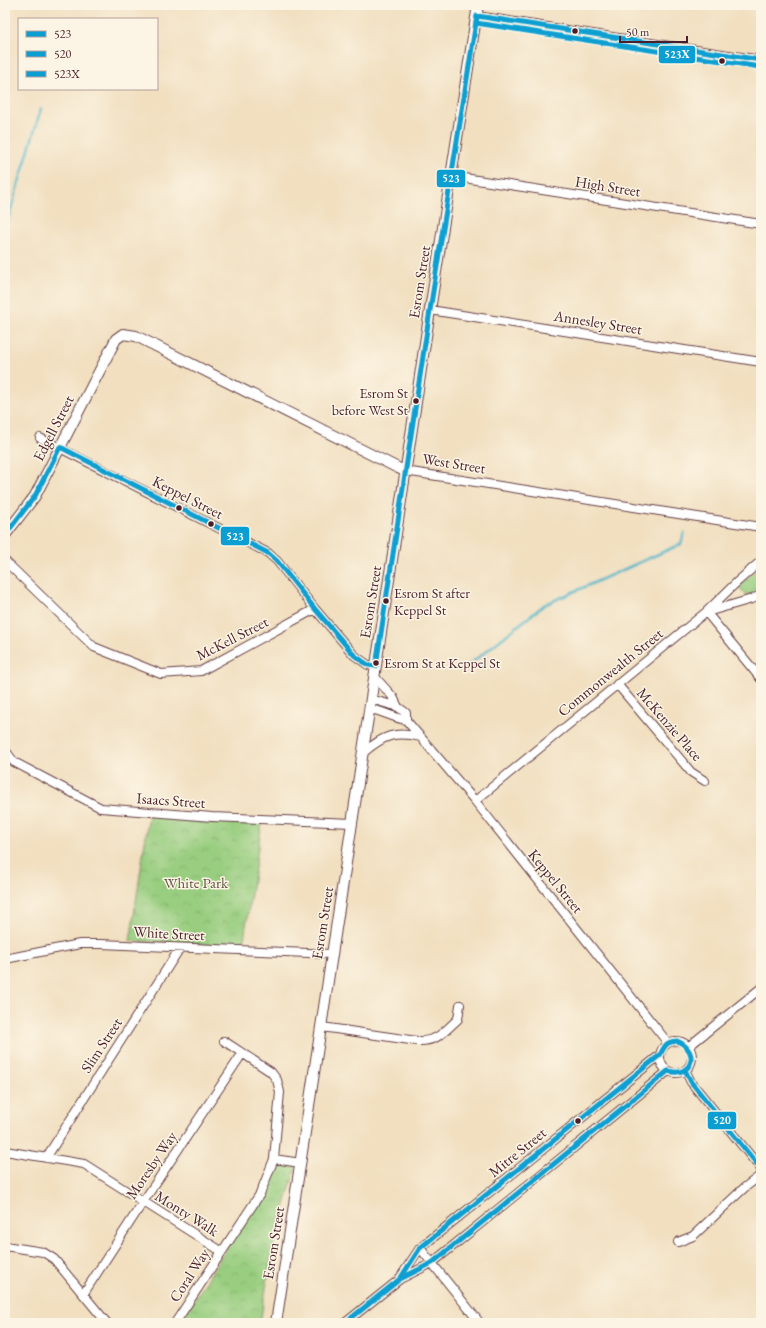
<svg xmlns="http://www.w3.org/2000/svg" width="766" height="1328" viewBox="0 0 766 1328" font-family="'EB Garamond',serif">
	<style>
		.park { fill: url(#park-crowns); stroke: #727656 }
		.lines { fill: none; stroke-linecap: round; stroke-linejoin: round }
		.stream { stroke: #4ab4c8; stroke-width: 2.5 }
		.minor-casing { stroke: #633c41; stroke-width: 10 }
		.tertiary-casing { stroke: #633c41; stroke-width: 12 }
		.minor { stroke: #fff; stroke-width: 8 }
		.tertiary { stroke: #fff; stroke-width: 10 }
		.bus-1-casing { stroke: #fcf5e5; stroke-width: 8 }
		.bus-2-casing { stroke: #fcf5e5; stroke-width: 8 }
		.bus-3-casing { stroke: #fcf5e5; stroke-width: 8 }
		.bus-1 { stroke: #0b9ed2; stroke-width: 5 }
		.bus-2 { stroke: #0b9ed2; stroke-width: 5 }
		.bus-3 { stroke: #0b9ed2; stroke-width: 5 }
		.bus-dot { fill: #4a1f2b; stroke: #fcf5e5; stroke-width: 1.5 }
		.labels { text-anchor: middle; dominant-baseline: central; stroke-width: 3; stroke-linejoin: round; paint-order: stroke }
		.bus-label { font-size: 14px; fill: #4a1f2b; stroke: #fcf5e5; text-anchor: start }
		.street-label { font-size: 15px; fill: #4a1f2b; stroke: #fcf5e5 }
		.park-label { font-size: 15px; fill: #625444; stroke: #fcf5e5 }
		.line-badge { stroke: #fcf5e5; stroke-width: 1.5 }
		.badge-label { font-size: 11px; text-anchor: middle; font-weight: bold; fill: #fff }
	</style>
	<defs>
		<pattern id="park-crowns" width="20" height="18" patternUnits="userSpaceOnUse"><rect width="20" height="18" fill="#99ce80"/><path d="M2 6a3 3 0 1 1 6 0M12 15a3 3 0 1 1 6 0" fill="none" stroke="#85b06f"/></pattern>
	</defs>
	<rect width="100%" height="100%" fill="#fcf5e5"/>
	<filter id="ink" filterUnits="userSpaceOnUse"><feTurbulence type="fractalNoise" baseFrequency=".025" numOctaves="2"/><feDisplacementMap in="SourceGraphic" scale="8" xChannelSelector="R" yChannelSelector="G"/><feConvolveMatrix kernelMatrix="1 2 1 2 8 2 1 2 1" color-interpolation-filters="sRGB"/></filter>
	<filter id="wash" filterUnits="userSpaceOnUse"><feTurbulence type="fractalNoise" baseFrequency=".012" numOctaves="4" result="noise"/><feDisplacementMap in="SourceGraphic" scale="16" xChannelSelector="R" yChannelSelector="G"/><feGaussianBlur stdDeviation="0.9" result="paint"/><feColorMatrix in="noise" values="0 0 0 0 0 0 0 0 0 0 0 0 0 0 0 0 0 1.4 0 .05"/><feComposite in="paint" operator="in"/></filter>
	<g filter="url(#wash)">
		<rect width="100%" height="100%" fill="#f1dfc0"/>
		<path class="park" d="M761 566V590L751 595 745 594 740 588 742 583Z
			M149 815 262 822 243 946 130 941Z
			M272 1164 296 1167 274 1242 260 1323H180L270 1179Z"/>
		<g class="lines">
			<path class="stream" d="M5 229 41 109
				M465 668 544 605 681 544 684 533"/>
		</g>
	</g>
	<g filter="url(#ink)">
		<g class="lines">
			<g class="minor-casing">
				<path id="minor" d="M477 16 761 60
					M451 176 761 224
					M430 310 761 362
					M40 438 268 553 277 561 315 609 354 655 368 665 376 666
					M405 471 761 527
					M5 561 94 647 161 674 201 671 315 609
					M706 612 761 679
					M707 612 752 599 761 595
					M374 676 393 697 398 707
					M617 684 691 772 705 781
					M371 699 398 707 406 713V720L475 801 668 1043
					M370 709C383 711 394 718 406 720
					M5 750 14 762 101 808 212 817 352 823
					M363 753C384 735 395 731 421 737
					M475 801 706 612 737 582 761 561
					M5 959 80 944H101L332 954
					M322 1027 417 1041C437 1042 444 1032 458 1019L460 1005
					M660 1057a16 16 0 1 1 32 0a16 16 0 1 1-32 0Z
					M688 1047 761 988
					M685 1070 691 1082 761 1169
					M5 1151 84 1164 221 1251
					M46 1158 180 948
					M274 1159 301 1163
					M678 1242 693 1236 744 1188 761 1175
					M5 1246 43 1252 54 1259 107 1323
					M420 1248 480 1323
					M400 1278 420 1248 660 1055
					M84 1293 147 1196 242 1054
					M175 1323 260 1194 274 1159 280 1092 277 1080 271 1072 224 1041
					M345 1323 400 1279 432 1263 668 1071"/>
			</g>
			<g class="tertiary-casing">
				<path id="tertiary" d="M5 535 35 496 116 339 123 334 136 336 398 468 405 471
					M276 1323 430 310 478 5"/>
			</g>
			<use href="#minor" class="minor"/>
			<use href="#tertiary" class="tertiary"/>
			<g class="bus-1-casing">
				<path id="bus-1" d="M477 16 761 60
					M60 447 268 553 277 561 315 609 354 655 368 665 376 666
					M5 535 35 496 60 447
					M376 666 430 310 477 16"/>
			</g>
			<g class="bus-2-casing">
				<path id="bus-2" d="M677 1041C701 1051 692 1078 668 1071L432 1263 400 1279 420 1248 660 1055C665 1045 666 1042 677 1041Z
					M685 1070 691 1082 761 1169
					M345 1323 400 1279"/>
			</g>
			<g class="bus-3-casing">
				<path id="bus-3" d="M476 23 760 67"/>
			</g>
			<use href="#bus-1" class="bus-1"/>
			<use href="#bus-2" class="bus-2"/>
			<use href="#bus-3" class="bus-3"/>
		</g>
	</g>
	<g class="bus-dot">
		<circle cx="575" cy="31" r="3.5"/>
		<circle cx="722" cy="61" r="3.5"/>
		<circle cx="416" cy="401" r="3.5"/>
		<circle cx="179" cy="508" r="3.5"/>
		<circle cx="211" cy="524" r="3.5"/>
		<circle cx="386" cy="601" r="3.5"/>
		<circle cx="376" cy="663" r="3.5"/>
		<circle cx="578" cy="1121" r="3.5"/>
	</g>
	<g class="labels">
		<g class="bus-label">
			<text x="408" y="393" text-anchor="end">Esrom St<tspan x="408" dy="17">before West St</tspan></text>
			<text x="394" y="593">Esrom St after<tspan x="394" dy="17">Keppel St</tspan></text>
			<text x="384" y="663">Esrom St at Keppel St</text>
		</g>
		<g class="street-label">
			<text transform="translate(608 186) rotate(9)">High Street</text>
			<text transform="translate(419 282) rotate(-81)">Esrom Street</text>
			<text transform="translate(598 322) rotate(9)">Annesley Street</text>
			<text transform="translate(53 428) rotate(-63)">Edgell Street</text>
			<text transform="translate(454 463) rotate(9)">West Street</text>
			<text transform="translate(188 497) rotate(27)">Keppel Street</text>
			<text transform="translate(370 602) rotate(-81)">Esrom Street</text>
			<text transform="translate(232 638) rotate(-27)">McKell Street</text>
			<text transform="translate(610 672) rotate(-39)">Commonwealth Street</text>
			<text transform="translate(670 724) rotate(49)">McKenzie Place</text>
			<text transform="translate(171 800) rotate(4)">Isaacs Street</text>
			<text transform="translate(556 881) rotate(51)">Keppel Street</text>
			<text transform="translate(322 923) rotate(-81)">Esrom Street</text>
			<text transform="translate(169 933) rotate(3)">White Street</text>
			<text transform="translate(101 1045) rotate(-57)">Slim Street</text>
			<text transform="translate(517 1152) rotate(-39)">Mitre Street</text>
			<text transform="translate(151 1165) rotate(-56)">Moresby Way</text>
			<text transform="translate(187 1213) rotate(32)">Monty Walk</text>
			<text transform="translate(273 1243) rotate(-81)">Esrom Street</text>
			<text transform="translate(189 1275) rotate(-57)">Coral Way</text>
		</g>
		<g class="park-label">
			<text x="196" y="882">White Park</text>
		</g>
	</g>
	<g class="line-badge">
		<rect x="658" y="45" width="38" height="19" rx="4" fill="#0b9ed2"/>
		<rect x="436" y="169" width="30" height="19" rx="4" fill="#0b9ed2"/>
		<rect x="220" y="526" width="30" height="20" rx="4" fill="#0b9ed2"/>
		<rect x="707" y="1111" width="30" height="19" rx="4" fill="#0b9ed2"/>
	</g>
	<g class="badge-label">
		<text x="677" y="58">523X</text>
		<text x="451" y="182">523</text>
		<text x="235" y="540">523</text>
		<text x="722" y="1124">520</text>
	</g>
	<rect width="766" height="1328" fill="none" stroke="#fcf5e5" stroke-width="20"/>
	<rect x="18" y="18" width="140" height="72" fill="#fcf5e5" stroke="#b59f9b"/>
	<rect x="26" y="31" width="20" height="6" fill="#0b9ed2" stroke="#b59f9b"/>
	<text x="54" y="38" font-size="12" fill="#4a1f2b">523</text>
	<rect x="26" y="51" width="20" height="6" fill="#0b9ed2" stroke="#b59f9b"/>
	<text x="54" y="58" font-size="12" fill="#4a1f2b">520</text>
	<rect x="26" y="71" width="20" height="6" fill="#0b9ed2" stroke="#b59f9b"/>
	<text x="54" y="78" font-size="12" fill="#4a1f2b">523X</text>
	<path d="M620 36v6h67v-6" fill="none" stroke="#4a1f2b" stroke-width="2"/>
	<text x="626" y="36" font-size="12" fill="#4a1f2b" stroke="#fcf5e5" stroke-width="3" paint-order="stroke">50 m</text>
</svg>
